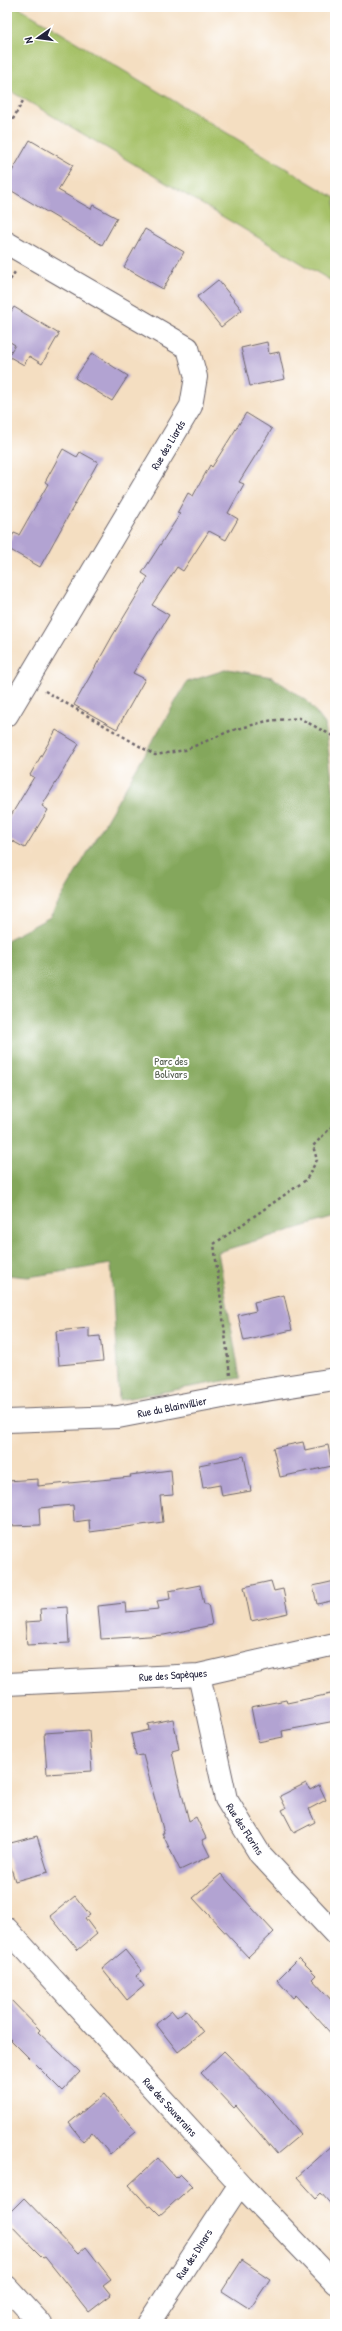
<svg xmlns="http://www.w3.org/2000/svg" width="342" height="2331" viewBox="0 0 342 2331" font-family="'Patrick Hand',sans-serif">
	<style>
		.green { fill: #a6c168; stroke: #647252 }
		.forest { fill: #84a75c; stroke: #53644c }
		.building { fill: #b2a3d2 }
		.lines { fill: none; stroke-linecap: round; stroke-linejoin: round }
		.minor-casing { stroke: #6c646a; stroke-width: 24 }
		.path { stroke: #6c646a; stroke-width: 2.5; stroke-dasharray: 3 3; stroke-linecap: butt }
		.minor { stroke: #fff; stroke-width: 22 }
		.labels { text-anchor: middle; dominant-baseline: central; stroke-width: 4; stroke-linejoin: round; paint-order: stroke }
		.street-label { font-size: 11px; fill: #22223b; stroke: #fff }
		.park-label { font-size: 11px; fill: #505a4b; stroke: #fff }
	</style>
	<rect width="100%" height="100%" fill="#fff"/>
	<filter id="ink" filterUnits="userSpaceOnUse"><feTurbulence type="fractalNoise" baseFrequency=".025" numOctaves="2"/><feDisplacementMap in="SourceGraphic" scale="8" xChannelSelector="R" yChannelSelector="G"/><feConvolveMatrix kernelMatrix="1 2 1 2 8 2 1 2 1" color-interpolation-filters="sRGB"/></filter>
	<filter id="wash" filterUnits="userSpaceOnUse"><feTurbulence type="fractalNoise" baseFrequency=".012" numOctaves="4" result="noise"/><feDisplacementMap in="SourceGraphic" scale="16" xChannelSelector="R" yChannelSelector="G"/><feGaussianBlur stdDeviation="0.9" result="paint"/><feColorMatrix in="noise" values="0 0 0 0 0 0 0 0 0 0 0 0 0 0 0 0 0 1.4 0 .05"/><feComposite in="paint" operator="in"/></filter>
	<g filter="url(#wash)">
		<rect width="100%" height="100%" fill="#f4dec1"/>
		<path class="green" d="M7 7H18L335 198V283L7 89Z"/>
		<path class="forest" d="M228 669 272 677 308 702 325 724 335 804V1217L218 1252 240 1378 119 1400 111 1264 28 1277 7 1275V940L50 917 187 682Z"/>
		<g id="blocks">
			<path class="building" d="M30 140 73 165 58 190 91 209 93 205 117 218 102 245 7 188V180Z
				M145 229 184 252 163 289 124 267Z
				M218 280 242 310 221 327 197 297Z
				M14 307 59 334 42 364 29 356 24 365 8 356 15 345 7 340V318Z
				M267 342 269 354 279 352 285 379 250 386 241 348Z
				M92 353 128 376 112 401 75 378Z
				M246 413 272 429 239 482 244 484 228 513 238 519 226 540 209 531 183 571 177 567 152 605 169 615 133 673 145 679 117 729 74 705 113 635 148 577 142 573 180 514 177 513 188 493 193 496 210 465 212 467Z
				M63 449 77 457 80 452 98 462 40 567 7 548V545L14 533 19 535 48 484 45 482Z
				M56 730 79 744 42 806 48 810 25 848 7 838V822L34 777 30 775Z
				M284 1295 292 1330 244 1341 238 1315 256 1311 254 1302Z
				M89 1328V1337L100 1336 103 1361 59 1365 56 1331Z
				M303 1442 305 1450 328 1445 332 1466 280 1477 273 1448Z
				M244 1456 251 1491 222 1496 220 1485 203 1488 199 1465Z
				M171 1470 173 1495 160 1496 163 1522 90 1532 89 1520 74 1522 73 1505 39 1508 40 1525 7 1526V1481L38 1479V1486L131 1477 130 1475Z
				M271 1581 274 1591 283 1589 288 1613 251 1621 244 1587Z
				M335 1581V1600L317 1604 313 1586Z
				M200 1585 204 1604H208L212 1625 164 1635 101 1639 98 1606 125 1603 126 1612 159 1609 157 1601 170 1599 169 1591Z
				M67 1607 69 1643 27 1645 25 1622 41 1621 40 1609Z
				M335 1693V1721L282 1731 283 1737 258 1742 251 1707 286 1700 287 1703Z
				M173 1719 179 1749 172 1751 177 1775 189 1821 196 1817 206 1838 202 1840 210 1856 180 1870 162 1833H164L143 1755 136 1756 131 1734 149 1730 148 1724Z
				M89 1730 92 1771 47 1774 44 1733Z
				M306 1783 310 1790 319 1785 326 1800 309 1809 315 1822 294 1833 282 1810 286 1808 280 1796Z
				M37 1836 48 1872 15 1881 7 1855V1844Z
				M221 1874 274 1932 248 1957 193 1898Z
				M75 1896 90 1915 85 1918 97 1934 78 1950 50 1916Z
				M125 1950 142 1971 136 1976 144 1986 127 2000 102 1969Z
				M299 1958 316 1975 312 1979 335 2004V2038L296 1995 293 1998 277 1980Z
				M7 1996 40 2030 38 2032 80 2072 62 2091 7 2036Z
				M186 2010 203 2032 178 2052 156 2024 172 2011 177 2017Z
				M224 2051 274 2102 301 2134 277 2154 236 2106 234 2108 201 2073Z
				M104 2094 136 2132 110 2154 92 2133 83 2141 69 2123Z
				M335 2143V2209L321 2193 316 2198 297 2177Z
				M158 2158 176 2178 180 2174 192 2186 160 2215 151 2206 149 2207 129 2185Z
				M24 2198 78 2254 86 2247 111 2279 103 2285 111 2295 89 2312 45 2257 43 2258 35 2250 7 2221V2215Z
				M242 2260 270 2279 250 2309 222 2291Z"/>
		</g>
	</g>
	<g filter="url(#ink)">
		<use href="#blocks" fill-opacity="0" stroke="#6c646a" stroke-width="1"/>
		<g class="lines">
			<g class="minor-casing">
				<path id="minor" d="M7 243 188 348 196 377 191 406 7 715
					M7 1421 118 1417 233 1395 335 1379
					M199 1675 226 1799 260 1854 335 1934
					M7 1684 199 1675 335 1644
					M7 1929 240 2184 335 2283
					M7 2287 41 2324
					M148 2324 240 2184"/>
			</g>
			<path class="path" d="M7 130 24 99
				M7 285 15 272
				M45 691 155 755 185 750 230 731 267 721 299 718 335 737
				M230 1375 214 1244 306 1180 317 1160 313 1146 335 1123"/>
			<use href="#minor" class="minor"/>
		</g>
	</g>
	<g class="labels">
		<g class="street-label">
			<text transform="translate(168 445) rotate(-59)">Rue des Liards</text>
			<text transform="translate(172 1407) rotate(-11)">Rue du Blainvillier</text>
			<text transform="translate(173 1675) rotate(-4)">Rue des Sapèques</text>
			<text transform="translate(245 1829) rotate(57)">Rue des Florins</text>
			<text transform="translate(170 2107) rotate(48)">Rue des Souverains</text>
			<text transform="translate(194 2254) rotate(-57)">Rue des Dinars</text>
		</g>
		<g class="park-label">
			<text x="171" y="1061">Parc des<tspan x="171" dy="13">Bolivars</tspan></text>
		</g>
	</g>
	<rect width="342" height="2331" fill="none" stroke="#fff" stroke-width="24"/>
	<g transform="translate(38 38) rotate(256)" stroke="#ffffff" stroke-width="3" paint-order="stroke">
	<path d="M0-3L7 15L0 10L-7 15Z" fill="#22223b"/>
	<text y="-6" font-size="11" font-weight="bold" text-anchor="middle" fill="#22223b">N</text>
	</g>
</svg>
